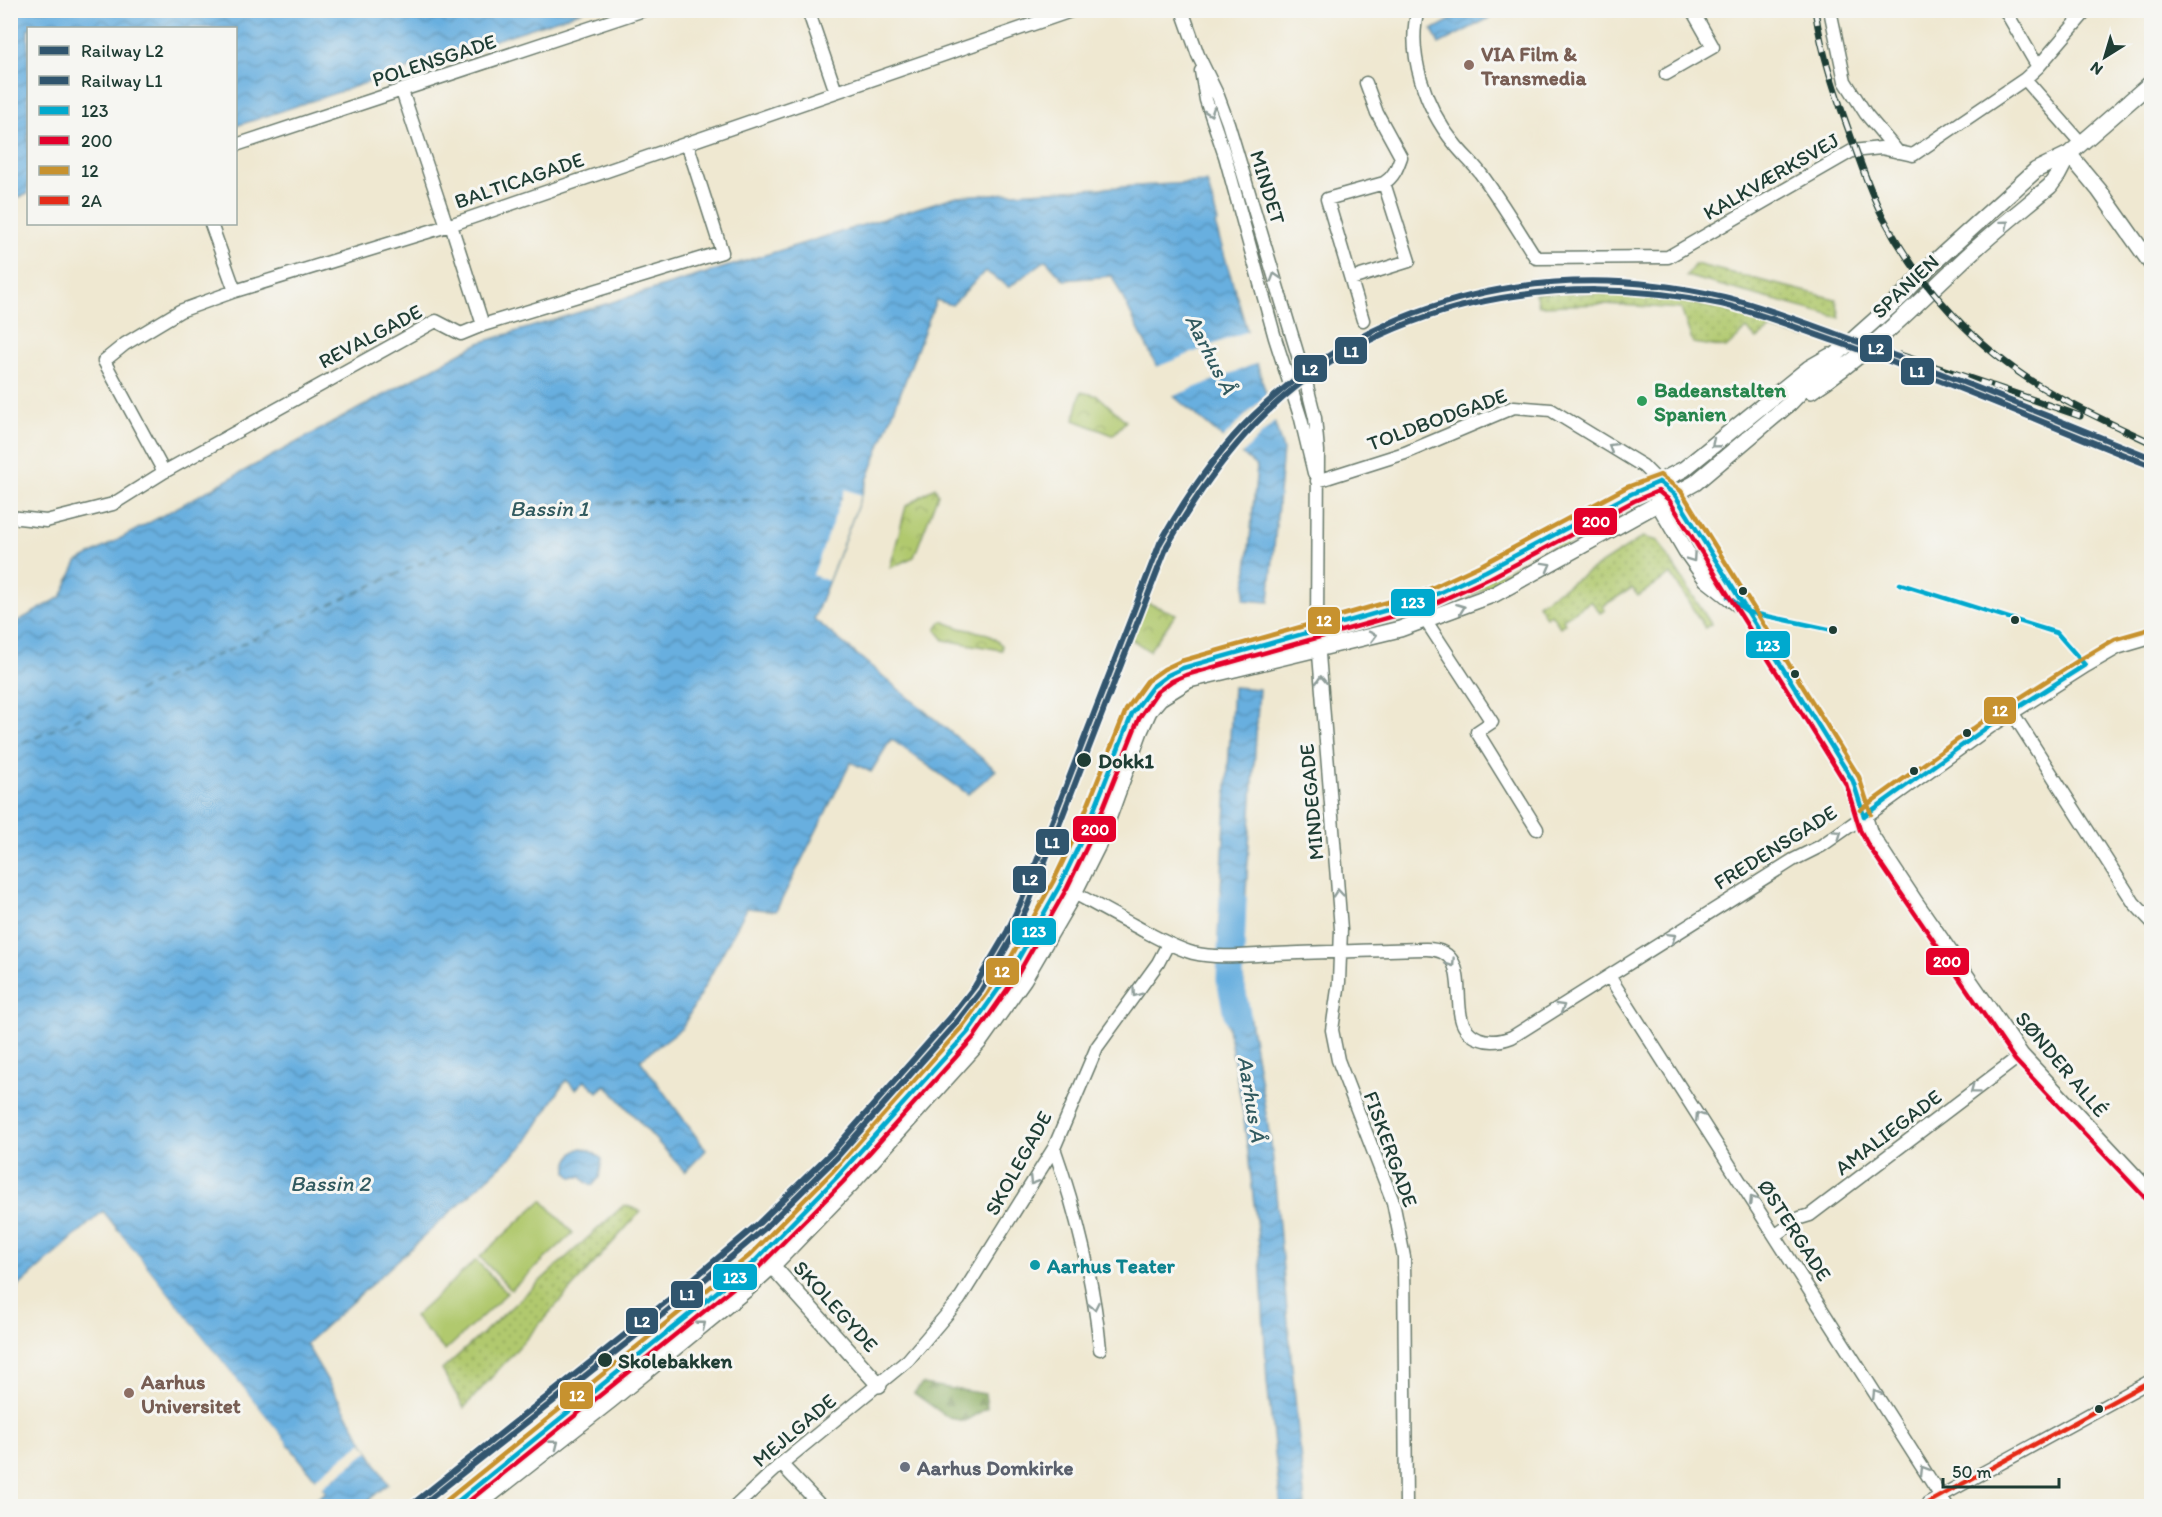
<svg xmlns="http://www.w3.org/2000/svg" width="2162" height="1517" viewBox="0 0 2162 1517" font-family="Itim,sans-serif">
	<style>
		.grass { fill: url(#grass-dots); stroke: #688351; stroke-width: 1.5 }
		.forest { fill: url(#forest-firs); stroke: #56754a; stroke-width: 1.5 }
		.park { fill: url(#park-crowns); stroke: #688351; stroke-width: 1.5 }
		.pitch { fill: #b1c96e; stroke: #688351; stroke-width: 1.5 }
		.water { fill: url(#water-waves); stroke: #44768a; stroke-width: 1.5 }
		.pier { fill: #efe8d1 }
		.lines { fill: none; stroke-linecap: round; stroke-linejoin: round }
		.river { stroke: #68afdf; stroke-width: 27 }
		.ferry { stroke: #315a5f; stroke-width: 1.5; stroke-dasharray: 8 6; stroke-linecap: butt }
		.minor-casing { stroke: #68796b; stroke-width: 15 }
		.tertiary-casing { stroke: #68796b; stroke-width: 18 }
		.minor { stroke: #fff; stroke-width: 12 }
		.tertiary { stroke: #fff; stroke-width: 15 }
		.rail-casing { stroke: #1f3d34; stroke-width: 7 }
		.rail { stroke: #f6f6f2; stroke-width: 4.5; stroke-dasharray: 14; stroke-linecap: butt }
		.bus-1-casing { stroke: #f6f6f2; stroke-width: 9 }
		.bus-2-casing { stroke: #f6f6f2; stroke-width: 9 }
		.bus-3-casing { stroke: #f6f6f2; stroke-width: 9 }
		.bus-4-casing { stroke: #f6f6f2; stroke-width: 9 }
		.bus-1 { stroke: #00a9ce; stroke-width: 4.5 }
		.bus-2 { stroke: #e4002b; stroke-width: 4.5 }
		.bus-3 { stroke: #c7922f; stroke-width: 4.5 }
		.bus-4 { stroke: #e52b18; stroke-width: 4.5 }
		.rail-1-casing { stroke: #f6f6f2; stroke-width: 10 }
		.rail-2-casing { stroke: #f6f6f2; stroke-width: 10 }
		.rail-1 { stroke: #30556e; stroke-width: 6 }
		.rail-2 { stroke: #30556e; stroke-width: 6 }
		.oneway { stroke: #8f9e9a }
		.education-dot { fill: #8d6e63; stroke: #f6f6f2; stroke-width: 2 }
		.leisure-dot { fill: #2e9e5b; stroke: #f6f6f2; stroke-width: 2 }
		.bus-dot { fill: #1f3d34; stroke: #f6f6f2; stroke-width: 2 }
		.culture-dot { fill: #0f9aa8; stroke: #f6f6f2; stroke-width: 2 }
		.worship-dot { fill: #6b7280; stroke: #f6f6f2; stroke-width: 2 }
		.labels { text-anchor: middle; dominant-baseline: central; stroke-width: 6; stroke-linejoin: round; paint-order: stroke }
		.education-label { font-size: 21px; font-weight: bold; fill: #785e54; stroke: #f6f6f2; text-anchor: start }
		.street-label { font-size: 21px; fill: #1f3d34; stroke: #f6f6f2 }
		.leisure-label { font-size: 21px; font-weight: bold; fill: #27864d; stroke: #f6f6f2; text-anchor: start }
		.stop-label { font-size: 21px; font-weight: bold; fill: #1f3d34; stroke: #f6f6f2; text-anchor: start }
		.culture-label { font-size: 21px; font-weight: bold; fill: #0d838f; stroke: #f6f6f2; text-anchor: start }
		.worship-label { font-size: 21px; font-weight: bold; fill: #5b616d; stroke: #f6f6f2; text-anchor: start }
		.water-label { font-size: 22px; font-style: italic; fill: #315a5f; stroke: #f6f6f2 }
		.line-badge { stroke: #f6f6f2; stroke-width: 2 }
		.badge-label { font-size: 16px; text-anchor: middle; font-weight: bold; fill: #fff }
	</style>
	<defs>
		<pattern id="grass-dots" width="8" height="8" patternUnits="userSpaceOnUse" patternTransform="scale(1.5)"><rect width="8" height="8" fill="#b1c96e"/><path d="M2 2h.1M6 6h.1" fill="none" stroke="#8fa45b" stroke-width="1.8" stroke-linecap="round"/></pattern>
		<pattern id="forest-firs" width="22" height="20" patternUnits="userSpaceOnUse" patternTransform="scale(1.5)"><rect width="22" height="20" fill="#8cad61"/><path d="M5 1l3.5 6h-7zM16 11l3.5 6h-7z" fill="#728e51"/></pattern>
		<pattern id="park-crowns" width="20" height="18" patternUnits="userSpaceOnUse" patternTransform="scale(1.5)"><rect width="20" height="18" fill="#b1c96e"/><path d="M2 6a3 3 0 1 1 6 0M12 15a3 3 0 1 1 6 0" fill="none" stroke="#8fa45b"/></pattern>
		<pattern id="water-waves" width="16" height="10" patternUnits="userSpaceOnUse" patternTransform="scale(1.5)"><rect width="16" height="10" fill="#68afdf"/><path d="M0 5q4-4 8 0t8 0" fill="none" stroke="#5590b6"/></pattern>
	</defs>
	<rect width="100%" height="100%" fill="#f6f6f2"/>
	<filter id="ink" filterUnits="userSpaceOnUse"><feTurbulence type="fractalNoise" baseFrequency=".0167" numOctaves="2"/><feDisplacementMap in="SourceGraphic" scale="12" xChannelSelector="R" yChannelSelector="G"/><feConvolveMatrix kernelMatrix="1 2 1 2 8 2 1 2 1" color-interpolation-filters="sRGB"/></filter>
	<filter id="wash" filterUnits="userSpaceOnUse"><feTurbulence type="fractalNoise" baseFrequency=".008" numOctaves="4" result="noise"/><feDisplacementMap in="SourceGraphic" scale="24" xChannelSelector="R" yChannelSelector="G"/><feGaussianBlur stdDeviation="1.35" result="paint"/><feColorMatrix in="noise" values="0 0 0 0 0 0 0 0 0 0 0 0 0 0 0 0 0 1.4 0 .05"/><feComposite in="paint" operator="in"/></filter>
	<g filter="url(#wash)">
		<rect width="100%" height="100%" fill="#efe8d1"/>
		<path class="grass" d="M1695 264 1836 299 1840 318 1686 276Z
			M1535 293 1643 294 1725 310 1806 338 1771 329 1757 339 1747 329 1726 348 1693 343 1681 309 1605 304 1539 306Z
			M1636 502 1638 504 1637 506C1549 557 1465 609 1364 630V625C1460 601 1546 550 1631 503Z
			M1643 537 1658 541 1711 624 1705 628 1671 574 1638 596 1632 588 1603 606 1605 610 1600 613 1591 601 1563 619 1565 623 1560 627 1551 614 1546 617 1538 604Z
			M624 1205 641 1211 464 1408 442 1370Z"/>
		<path class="forest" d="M922 1384 985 1394 987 1408 965 1421 949 1418 914 1393Z"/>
		<path class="park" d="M1081 392 1098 396 1126 421 1113 435 1074 420Z
			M935 487 938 494 914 557 890 568 906 506Z
			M1140 600 1176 614 1149 651 1127 636Z
			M942 621 960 628 988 634 1002 645V650L944 640 936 630Z"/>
		<path class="pitch" d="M542 1200 573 1233 511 1290 480 1257Z
			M476 1260 507 1293 445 1351 414 1317Z"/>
		<path class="water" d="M10 11 11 10 583 11 236 126V28H28V194L11 200Z
			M1467 11H1503L1439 44 1432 30Z
			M1207 182 1218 222 1215 224 1283 450 1269 602 1244 600 1257 467 1170 393 1112 276 1064 280 1046 260 1009 287 985 271 952 305 936 300 814 619 996 770 968 794 891 739 871 772 851 762 776 911 747 908 682 1028 640 1060 706 1150 685 1172 606 1085 598 1092 585 1080 576 1089 566 1080 524 1145 306 1344 388 1484 361 1506H307L326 1492 103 1211 11 1293V625L61 597 77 562 479 343 957 196Z
			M1233 687 1259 689 1243 938 1218 937Z
			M1219 978H1243L1272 1150 1305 1506H1281L1267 1382 1260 1254 1243 1111Z
			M582 1148 591 1151 602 1159 599 1178 593 1185 587 1183 581 1177H572L567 1172C566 1162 572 1151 582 1148Z"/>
		<path class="pier" d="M1250 330 1260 362 1171 397 1167 394 1154 368Z
			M1269 392 1277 419 1240 456 1221 440Z
			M845 489 861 495 828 581 813 575Z
			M118 1230 289 1445 283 1443 117 1232Z
			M363 1442 369 1451 320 1489 313 1480Z"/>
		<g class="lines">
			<path class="river" d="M1233 900 1230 979 1237 1014"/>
			<path class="ferry" d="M10 749 552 504 842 498"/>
		</g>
	</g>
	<g filter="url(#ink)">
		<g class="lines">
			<g class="minor-casing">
				<path id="minor" d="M808 10 836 92
					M1182 10 1198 55 1218 96 1228 123 1306 382 1315 418 1318 451 1317 629 1341 929 1339 982 1332 1030 1338 1060 1393 1202 1404 1257 1406 1506
					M1418 10C1406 53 1426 109 1454 143 1462 154 1473 163 1481 174 1501 201 1518 230 1536 258L1668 257 1852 151 1881 148 1913 155 2025 79 2038 67 2005 10
					M1830 10 1845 81 1866 114 1898 152
					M2038 67 2087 10
					M1201 71 1206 100 1225 156 1275 338 1301 419 1314 473
					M1666 74 1713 47 1692 10
					M2025 79 2081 143
					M402 91 447 226
					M236 145 644 10
					M211 224 235 291
					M451 225 483 325
					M1351 279 1409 261 1384 183
					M1363 320 1327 199 1384 183C1394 177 1397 168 1401 157L1377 113 1366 83
					M164 472 104 361 125 344 180 311 235 291 447 226 1074 10
					M1317 481 1405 453 1514 407 1551 410 1643 466 1659 482
					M10 517 46 521 113 504 164 472 436 321 461 334 483 325 722 252 687 143
					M1426 621 1492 722 1477 732 1537 829
					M2012 712 2134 903 2152 922
					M1067 889C1089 901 1112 914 1135 926 1154 936 1172 947 1193 953 1218 959 1249 955 1275 954 1325 952 1376 950 1426 949 1465 949 1456 986 1460 1012 1463 1040 1489 1046 1512 1037L1793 860 1821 846 1864 816
					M1609 976 1947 1506
					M1054 1148C1076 1210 1094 1283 1100 1349
					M1776 1235 1800 1218 1810 1215 2021 1055
					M781 1464 821 1506
					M1928 1503 2152 1380
					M736 1506 781 1464 908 1360 959 1300 1054 1148 1097 1047 1158 963 1168 944"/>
			</g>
			<g class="tertiary-casing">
				<path id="tertiary" d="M2069 154 2099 190 2152 265
					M1811 391C1865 356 1911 309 1958 265 1987 237 2019 212 2050 186L2058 175 2069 154
					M1669 489 1675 495 1853 781 1870 834 1915 902 2021 1055 2152 1195
					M1658 494V503L1686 551 1706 579 1739 605
					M1864 816 1989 726 2085 665 2118 646 2152 636
					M766 1259 879 1385
					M452 1506 754 1262 837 1177 968 1032 993 999 1012 970 1060 885 1084 835 1132 714 1152 687 1168 675 1183 668 1405 605 1426 599 1465 581 1684 469 1809 368 1830 356
					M476 1506 611 1400 748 1288 772 1266 851 1184 980 1041 1024 979 1074 893 1100 841 1140 731 1149 711 1160 698 1189 680 1400 629 1495 594 1695 483 1790 403 1838 353 1902 296 1930 266 2036 170 2069 154 2152 82"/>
			</g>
			<use href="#minor" class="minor"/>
			<use href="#tertiary" class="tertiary"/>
			<g class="rail-casing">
				<path id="rail" d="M1815 10C1822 55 1836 95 1851 137 1861 164 1870 192 1883 217 1920 287 1977 349 2046 390 2080 410 2116 426 2152 443
					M1900 355 1990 385
					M1993 386 2080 416"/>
			</g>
			<use href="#rail" class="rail"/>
			<g class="bus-1-casing">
				<path id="bus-1" d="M1659 482 1675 495 1853 781 1864 816
					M1900 584 2057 633 2085 665
					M1728 597 1748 612 1833 630
					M1864 816 1989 726 2085 665
					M452 1506 754 1262 837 1177 968 1032 1012 970 1060 885 1084 835 1132 714 1152 687 1168 675 1183 668 1426 599 1486 571 1631 494 1659 482"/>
			</g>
			<g class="bus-2-casing">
				<path id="bus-2" d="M463 1506 759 1267 843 1182 974 1037 1018 974 1067 888 1091 838 1139 718 1157 692 1172 681 1186 675 1429 606 1490 578 1634 501 1658 491 1669 500 1846 784 1860 830 1868 845 2015 1060 2147 1200"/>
			</g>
			<g class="bus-3-casing">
				<path id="bus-3" d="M1860 810 1985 720 2081 659 2115 639 2150 629
					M447 1500 749 1256 832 1172 962 1027 1006 966 1053 882 1077 832 1126 710 1147 681 1164 669 1181 661 1423 592 1483 564 1627 487 1660 475 1681 491 1859 777 1871 814"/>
			</g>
			<g class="bus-4-casing">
				<path id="bus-4" d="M1922 1506 2152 1380"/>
			</g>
			<use href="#bus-1" class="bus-1"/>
			<use href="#bus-2" class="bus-2"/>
			<use href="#bus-3" class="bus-3"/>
			<use href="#bus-4" class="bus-4"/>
			<g class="rail-1-casing">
				<path id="rail-1" d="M410 1506 672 1297 759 1223 832 1152 951 1017 975 986 1007 932 1021 902 1160 543C1186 497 1215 453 1253 416 1379 293 1554 257 1724 297 1762 306 1799 321 1836 334 1943 372 2046 416 2152 458"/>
			</g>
			<g class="rail-2-casing">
				<path id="rail-2" d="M421 1506 677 1303 764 1229 837 1157 957 1022 981 991 1013 936 1028 905 1167 546C1192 502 1220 461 1255 424 1375 300 1557 268 1721 304 1760 313 1799 329 1837 342 1943 379 2045 424 2149 465"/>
			</g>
			<use href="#rail-1" class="rail-1"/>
			<use href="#rail-2" class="rail-2"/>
		</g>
		<defs><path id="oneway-chevron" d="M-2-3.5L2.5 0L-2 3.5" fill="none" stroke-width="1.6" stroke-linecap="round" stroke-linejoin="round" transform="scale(1.5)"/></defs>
		<g class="oneway">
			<use href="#oneway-chevron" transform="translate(1210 112) rotate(71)"/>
			<use href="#oneway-chevron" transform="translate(2005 224) rotate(-40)"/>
			<use href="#oneway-chevron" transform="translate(1275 277) rotate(-107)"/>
			<use href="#oneway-chevron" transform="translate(1715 444) rotate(141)"/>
			<use href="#oneway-chevron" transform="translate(1612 447) rotate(-149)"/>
			<use href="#oneway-chevron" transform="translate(1692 558) rotate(55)"/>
			<use href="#oneway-chevron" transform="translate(1547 566) rotate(-29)"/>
			<use href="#oneway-chevron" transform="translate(1461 608) rotate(-21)"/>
			<use href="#oneway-chevron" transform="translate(1373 636) rotate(-14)"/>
			<use href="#oneway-chevron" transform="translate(1321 680) rotate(-93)"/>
			<use href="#oneway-chevron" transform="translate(1838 834) rotate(-35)"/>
			<use href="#oneway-chevron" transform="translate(1338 893) rotate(-95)"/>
			<use href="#oneway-chevron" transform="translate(1672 937) rotate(-32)"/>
			<use href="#oneway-chevron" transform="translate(1451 963) rotate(56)"/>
			<use href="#oneway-chevron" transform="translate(1136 993) rotate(126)"/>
			<use href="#oneway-chevron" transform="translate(1561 1007) rotate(-31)"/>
			<use href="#oneway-chevron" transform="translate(1974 1090) rotate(143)"/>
			<use href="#oneway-chevron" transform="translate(1699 1116) rotate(-123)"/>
			<use href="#oneway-chevron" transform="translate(1033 1181) rotate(122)"/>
			<use href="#oneway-chevron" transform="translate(1753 1200) rotate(-123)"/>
			<use href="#oneway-chevron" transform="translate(1094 1306) rotate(79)"/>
			<use href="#oneway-chevron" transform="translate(702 1325) rotate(-39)"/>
			<use href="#oneway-chevron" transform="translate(1876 1394) rotate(-122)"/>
			<use href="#oneway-chevron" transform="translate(555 1444) rotate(-38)"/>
			<use href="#oneway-chevron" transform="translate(1924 1470) rotate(-122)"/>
		</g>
	</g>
	<g class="education-dot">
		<circle cx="1469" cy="65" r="6"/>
		<circle cx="129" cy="1393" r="6"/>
	</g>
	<circle class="leisure-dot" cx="1642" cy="401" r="6"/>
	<g class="bus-dot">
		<circle cx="1743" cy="591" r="5"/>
		<circle cx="2015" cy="620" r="5"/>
		<circle cx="1833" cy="630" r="5"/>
		<circle cx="1795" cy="674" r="5"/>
		<circle cx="1967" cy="733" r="5"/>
		<circle cx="1084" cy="760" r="8"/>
		<circle cx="1914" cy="771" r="5"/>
		<circle cx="605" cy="1360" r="8"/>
		<circle cx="2099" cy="1409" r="5"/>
	</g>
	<circle class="culture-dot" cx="1035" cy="1265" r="6"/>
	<circle class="worship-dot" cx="905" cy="1467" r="6"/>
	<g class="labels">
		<g class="education-label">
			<text x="1481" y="53">VIA Film &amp;<tspan x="1481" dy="24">Transmedia</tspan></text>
			<text x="141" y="1381">Aarhus<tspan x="141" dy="24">Universitet</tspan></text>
		</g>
		<g class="street-label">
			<text transform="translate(434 60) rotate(-18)">POLENSGADE</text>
			<text transform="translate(1771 176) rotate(-30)">KALKVÆRKSVEJ</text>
			<text transform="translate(519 180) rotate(-19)">BALTICAGADE</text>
			<text transform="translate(1268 187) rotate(73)">MINDET</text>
			<text transform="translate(1905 286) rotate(-43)">SPANIEN</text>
			<text transform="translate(370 336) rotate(-28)">REVALGADE</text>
			<text transform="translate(1437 419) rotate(-20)">TOLDBODGADE</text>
			<text transform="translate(1311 802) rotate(-95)">MINDEGADE</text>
			<text transform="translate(1775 847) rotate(-32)">FREDENSGADE</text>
			<text transform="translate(2062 1064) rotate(50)">SØNDER ALLÉ</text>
			<text transform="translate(1888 1132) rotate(-37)">AMALIEGADE</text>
			<text transform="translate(1391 1149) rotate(70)">FISKERGADE</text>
			<text transform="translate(1018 1163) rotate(-61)">SKOLEGADE</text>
			<text transform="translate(1795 1230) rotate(57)">ØSTERGADE</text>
			<text transform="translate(836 1306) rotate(48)">SKOLEGYDE</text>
			<text transform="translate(794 1430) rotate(-40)">MEJLGADE</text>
		</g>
		<g class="leisure-label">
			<text x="1654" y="389">Badeanstalten<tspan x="1654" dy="24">Spanien</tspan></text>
		</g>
		<g class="stop-label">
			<text x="1098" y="760">Dokk1</text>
			<text x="618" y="1360">Skolebakken</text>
		</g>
		<g class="culture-label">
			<text x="1047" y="1265">Aarhus Teater</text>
		</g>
		<g class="worship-label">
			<text x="917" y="1467">Aarhus Domkirke</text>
		</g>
		<g class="water-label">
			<text transform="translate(1211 354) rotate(63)">Aarhus Å</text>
			<text x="549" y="508">Bassin 1</text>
			<text transform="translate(1252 1099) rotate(81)">Aarhus Å</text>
			<text x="330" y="1183">Bassin 2</text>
		</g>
	</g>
	<g class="line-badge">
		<rect x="1859" y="334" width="34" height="29" rx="6" fill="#30556e"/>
		<rect x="1334" y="336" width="34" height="29" rx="6" fill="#30556e"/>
		<rect x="1293" y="354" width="35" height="29" rx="6" fill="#30556e"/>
		<rect x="1900" y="357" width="35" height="29" rx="6" fill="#30556e"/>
		<rect x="1573" y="507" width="45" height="29" rx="6" fill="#e4002b"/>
		<rect x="1390" y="588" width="46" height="29" rx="6" fill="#00a9ce"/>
		<rect x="1307" y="606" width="34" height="29" rx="6" fill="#c7922f"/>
		<rect x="1745" y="630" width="46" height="29" rx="6" fill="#00a9ce"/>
		<rect x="1983" y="696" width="34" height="29" rx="6" fill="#c7922f"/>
		<rect x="1072" y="815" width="45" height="28" rx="6" fill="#e4002b"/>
		<rect x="1035" y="828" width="35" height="28" rx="6" fill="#30556e"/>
		<rect x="1012" y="865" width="35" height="29" rx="6" fill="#30556e"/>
		<rect x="1011" y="917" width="46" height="29" rx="6" fill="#00a9ce"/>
		<rect x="1925" y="947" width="45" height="29" rx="6" fill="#e4002b"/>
		<rect x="985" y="957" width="35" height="29" rx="6" fill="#c7922f"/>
		<rect x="712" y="1263" width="46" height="28" rx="6" fill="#00a9ce"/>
		<rect x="670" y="1280" width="34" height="29" rx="6" fill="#30556e"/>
		<rect x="625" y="1307" width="34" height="28" rx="6" fill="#30556e"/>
		<rect x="559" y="1381" width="35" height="29" rx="6" fill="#c7922f"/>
	</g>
	<g class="badge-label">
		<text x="1876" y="354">L2</text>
		<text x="1351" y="357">L1</text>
		<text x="1310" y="375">L2</text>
		<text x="1917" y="377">L1</text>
		<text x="1596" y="527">200</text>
		<text x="1413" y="608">123</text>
		<text x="1324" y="626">12</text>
		<text x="1768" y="651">123</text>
		<text x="2000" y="716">12</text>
		<text x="1095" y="835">200</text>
		<text x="1052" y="848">L1</text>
		<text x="1030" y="885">L2</text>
		<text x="1034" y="937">123</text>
		<text x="1947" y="967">200</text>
		<text x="1002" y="977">12</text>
		<text x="735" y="1283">123</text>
		<text x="687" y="1300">L1</text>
		<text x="642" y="1327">L2</text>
		<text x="577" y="1401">12</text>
	</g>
	<rect width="2162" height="1517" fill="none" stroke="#f6f6f2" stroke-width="36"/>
	<rect x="27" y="27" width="210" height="198" fill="#f6f6f2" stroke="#a0aca6" stroke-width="1.5"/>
	<rect x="39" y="46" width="30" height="9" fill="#30556e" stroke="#a0aca6" stroke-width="1.5"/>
	<text x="81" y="57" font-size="18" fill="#1f3d34">Railway L2</text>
	<rect x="39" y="76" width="30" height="9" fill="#30556e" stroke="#a0aca6" stroke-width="1.5"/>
	<text x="81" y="87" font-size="18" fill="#1f3d34">Railway L1</text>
	<rect x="39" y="106" width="30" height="9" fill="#00a9ce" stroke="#a0aca6" stroke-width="1.5"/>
	<text x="81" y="117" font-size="18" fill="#1f3d34">123</text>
	<rect x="39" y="136" width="30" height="9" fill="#e4002b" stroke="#a0aca6" stroke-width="1.5"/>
	<text x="81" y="147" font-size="18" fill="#1f3d34">200</text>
	<rect x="39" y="166" width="30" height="9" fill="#c7922f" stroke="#a0aca6" stroke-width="1.5"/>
	<text x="81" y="177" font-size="18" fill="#1f3d34">12</text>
	<rect x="39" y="196" width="30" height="9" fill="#e52b18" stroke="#a0aca6" stroke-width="1.5"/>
	<text x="81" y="207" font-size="18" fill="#1f3d34">2A</text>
	<g transform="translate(2105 57) rotate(217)" stroke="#f6f6f2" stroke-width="4.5" paint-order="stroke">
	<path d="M0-4.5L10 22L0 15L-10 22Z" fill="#1f3d34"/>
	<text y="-9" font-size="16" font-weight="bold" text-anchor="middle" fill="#1f3d34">N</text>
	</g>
	<path d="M1943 1478v9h116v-9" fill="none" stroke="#1f3d34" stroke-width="3"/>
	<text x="1952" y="1478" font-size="18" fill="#1f3d34" stroke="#f6f6f2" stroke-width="4.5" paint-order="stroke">50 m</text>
</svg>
